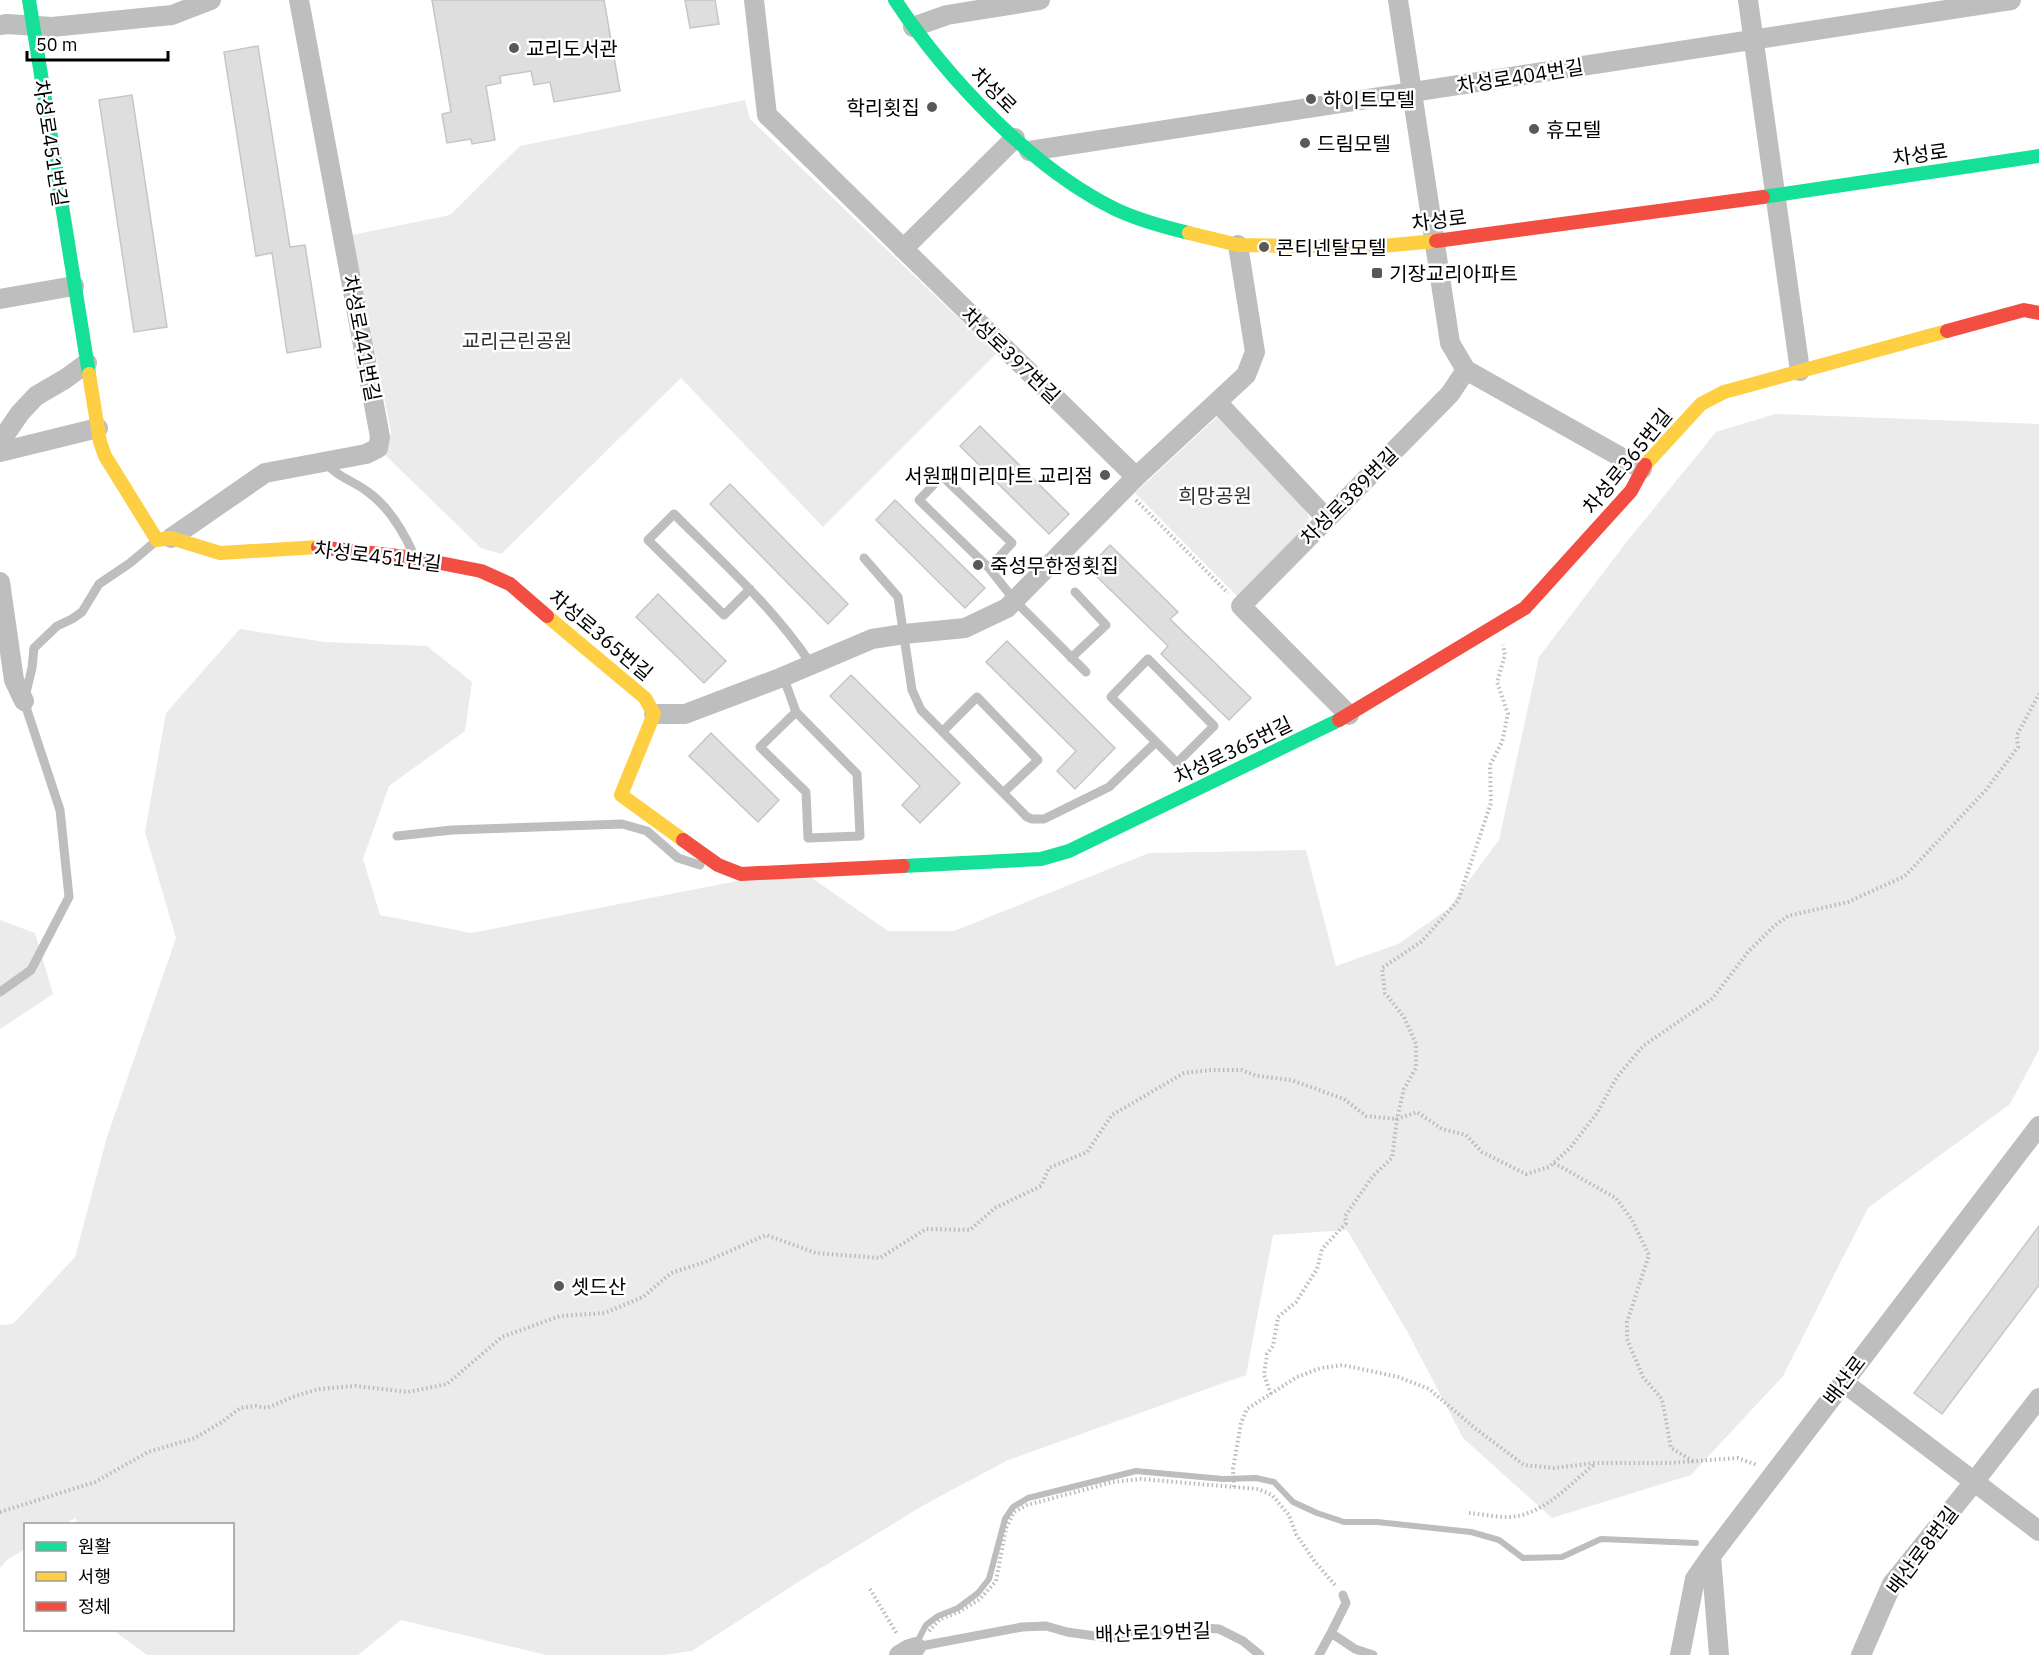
<svg xmlns="http://www.w3.org/2000/svg" width="2039" height="1655" viewBox="0 0 2039 1655" font-family="'IBM Plex Sans','Noto Sans KR',sans-serif">
	<style>
		.green { fill: #ebebeb }
		.lines { fill: none; stroke-linecap: round; stroke-linejoin: round }
		.stream { stroke: #bdbdbd; stroke-width: 6 }
		.building { fill: #dedede; stroke: #c6c6c6; stroke-width: 1.5 }
		.path { stroke: #b9b9b9; stroke-width: 4; stroke-dasharray: 1.5 3; stroke-linecap: butt }
		.lane { stroke: #bebebe; stroke-width: 9 }
		.street { stroke: #bebebe; stroke-width: 20 }
		.fast { stroke: #16e098; stroke-width: 14 }
		.slow { stroke: #ffcf43; stroke-width: 14 }
		.jam { stroke: #f24e42; stroke-width: 14 }
		.poi-dot { fill: #595959; stroke: #fff; stroke-width: 2 }
		.labels { text-anchor: middle; dominant-baseline: central; stroke-width: 5; stroke-linejoin: round; paint-order: stroke }
		.poi-label { font-size: 20px; fill: #000; stroke: #fff; text-anchor: start }
		.street-label { font-size: 20px; fill: #000; stroke: #fff }
		.park-label { font-size: 20px; fill: #313131; stroke: #fff }
	</style>
	<rect width="100%" height="100%" fill="#fff"/>
	<path class="green" d="M745 100 750 119 996 354 823 527 681 378 501 554 481 548 383 453 387 448 391 432 352 235 450 215 520 146Z
		M1775 414 2039 424V1050L2010 1104 1868 1208 1783 1376 1691 1475 1552 1518 1463 1438 1407 1331 1347 1230 1273 1235 1246 1375 1008 1460 924 1505 798 1582 692 1651 663 1655H546L401 1620 358 1655H147L113 1630H232V1524H77L76 1518 64 1524H26L25 1549 7 1560 0 1568V1325L13 1324 75 1257 107 1137 176 938 145 832 166 713 240 629 325 642 427 646 472 682 465 731 389 786 363 859 380 915 471 933 799 869 888 931H954L1149 853 1306 850 1336 966 1398 944 1448 909 1499 840 1539 657 1625 544 1716 432Z
		M1217 417 1305 509 1309 517 1307 525 1239 598 1135 493Z
		M0 920 35 933 53 994 0 1029Z"/>
	<g class="lines">
		<path class="stream" d="M916 1644 926 1625 938 1616 958 1608 978 1593 989 1579 1005 1519 1013 1507 1028 1498 1136 1471 1223 1479 1256 1478 1274 1482 1293 1502 1317 1513 1344 1522H1377L1471 1532 1499 1540 1523 1558 1562 1557 1601 1539 1696 1543"/>
	</g>
	<path class="building" d="M432 0H604L620 91 554 102 550 82 534 85 531 71 500 76 501 83 486 86 495 140 472 144 471 139 447 143 442 114 451 112Z
		M685 0H715L719 24 690 28Z
		M258 46 290 247 305 245 321 347 287 353 272 253 256 256 224 52Z
		M132 95 167 327 134 332 99 100Z
		M980 426 1069 514 1049 534 960 446Z
		M730 484 848 604 828 624 710 504Z
		M895 500 985 588 965 608 876 520Z
		M1110 545 1178 612 1170 619 1251 698 1229 720 1161 654 1168 646 1088 568Z
		M658 594 726 661 704 683 636 617Z
		M1007 641 1115 748 1075 789 1057 771 1076 751 986 662Z
		M851 675 960 783 920 823 902 805 920 786 830 696Z
		M711 733 779 800 758 822 689 756Z
		M2039 1226V1285L1942 1414 1914 1393Z"/>
	<g class="lines">
		<path class="path" d="M1136 500 1228 593
			M1554 1163 1616 1198 1632 1220 1649 1255 1627 1322V1339L1643 1377 1662 1399 1671 1448 1693 1461
			M1271 1394 1264 1375 1267 1354 1273 1346 1278 1317 1296 1302 1317 1269 1322 1249 1346 1223 1345 1216 1373 1176 1392 1158 1397 1119 1404 1089 1416 1068V1044L1404 1017 1385 993 1382 968 1421 942 1458 901 1491 803 1490 765 1502 742 1508 714 1497 682 1505 655 1503 645
			M1234 1487 1233 1469 1241 1423 1247 1409 1297 1377 1321 1368 1343 1365 1398 1377 1429 1389 1476 1429 1524 1465 1554 1468 1595 1463H1669L1738 1458 1757 1465
			M0 1512 95 1482 148 1452 195 1438 222 1422 240 1408 256 1406 267 1408 295 1396 319 1389 356 1386 408 1392 447 1384 502 1337 560 1316 605 1313 643 1297 671 1273 705 1262 766 1235 816 1253 880 1258 926 1229 970 1230 995 1208 1041 1186 1049 1168 1087 1152 1112 1115 1184 1073 1212 1070H1241L1257 1076 1291 1080 1344 1099 1366 1116 1397 1119 1417 1112 1442 1129 1466 1135 1482 1152 1526 1174 1549 1167 1570 1148 1597 1113 1617 1077 1643 1046 1713 998 1748 952 1773 927 1788 916 1848 902 1905 876 1986 790 2018 747 2017 735 2039 694
			M1469 1513C1481 1514 1495 1517 1507 1517 1544 1516 1568 1485 1595 1464
			M870 1589 897 1634
			M929 1631 940 1619 959 1612 980 1599 996 1581 1006 1528 1014 1512 1027 1505 1113 1482 1141 1479 1234 1487 1258 1489 1272 1495 1289 1515 1296 1534 1315 1562 1335 1585"/>
		<path class="lane" d="M326 462C336 477 354 481 368 492 389 507 403 531 413 553
			M864 558 898 597 912 690 921 710 1027 817 1032 819H1044L1109 787 1156 742
			M989 568 1012 543 942 476 919 500 989 568 1015 601 1086 672
			M750 589 724 615 648 540 674 514C723 563 772 606 811 664
			M1071 658 1106 625 1075 592
			M1148 659 1214 726 1177 763 1111 697Z
			M783 676 796 712 857 774 860 836 808 838 806 792 760 747 796 712
			M943 731 977 697 1038 760 1003 793
			M397 836 452 830 622 824 647 831 678 858 700 865
			M0 992 31 970 69 897 60 810 24 701 32 668 34 648 57 626 72 619 82 612 99 584 130 563 155 542
			M1331 1633 1346 1603 1343 1595
			M916 1647 1022 1627 1046 1626 1067 1632 1102 1637 1138 1636 1186 1627 1219 1629 1243 1641 1260 1655
			M1319 1655 1331 1633 1355 1649 1373 1655"/>
		<path class="street" d="M754 0 767 115 1136 477
			M1398 0 1450 343 1466 370 1642 469
			M1748 0 1800 371
			M0 25 7 24 52 27 172 15 211 0
			M913 27 947 15 1040 0
			M1029 151 2011 0
			M903 249 1015 138
			M0 299 74 286
			M1217 402 1327 519
			M0 442 20 413 36 396 65 379 87 363
			M0 452 98 428
			M171 538 265 473 366 454 378 448 380 437 299 0
			M0 582 14 680 24 701
			M654 714H685L780 678 872 639 904 634 965 628 1007 608 1136 477 1246 375 1255 352 1238 245
			M1349 715 1241 606 1450 394 1466 370
			M1843 1382 2039 1531
			M899 1655 909 1649 916 1647
			M1680 1655 1695 1579 1711 1556
			M1719 1655 1711 1556 2039 1126
			M1861 1655 1892 1584 1974 1482 2039 1398"/>
		<path class="fast" d="M29 0 89 374
			M895 0C946 77 1031 168 1115 209 1138 220 1164 227 1189 233
			M1763 197 2039 156
			M903 866 1041 859 1069 851 1339 720"/>
		<path class="slow" d="M1189 233 1238 245 1371 247 1436 241
			M89 374 100 442 105 456 157 540 171 538 220 553 318 547
			M1645 465 1701 404 1724 392 1947 331
			M547 616 645 698 654 714 621 795 683 840"/>
		<path class="jam" d="M1436 241 1763 197
			M1947 331 2024 310 2039 313
			M318 547 415 558 481 571 510 584 547 616
			M1339 720 1525 608 1631 491 1645 465
			M683 840 718 865 741 874 903 866"/>
	</g>
	<g class="poi-dot">
		<circle cx="514" cy="48" r="6"/>
		<circle cx="1311" cy="99" r="6"/>
		<circle cx="932" cy="107" r="6"/>
		<circle cx="1534" cy="129" r="6"/>
		<circle cx="1305" cy="143" r="6"/>
		<circle cx="1264" cy="247" r="6"/>
		<rect x="1371" y="267" width="12" height="12" rx="3"/>
		<circle cx="1105" cy="475" r="6"/>
		<circle cx="978" cy="565" r="6"/>
		<circle cx="559" cy="1286" r="6"/>
	</g>
	<g class="labels">
		<g class="poi-label">
			<text x="526" y="48">교리도서관</text>
			<text x="1323" y="99">하이트모텔</text>
			<text x="920" y="107" text-anchor="end">학리횟집</text>
			<text x="1546" y="129">휴모텔</text>
			<text x="1317" y="143">드림모텔</text>
			<text x="1276" y="247">콘티넨탈모텔</text>
			<text x="1389" y="273">기장교리아파트</text>
			<text x="1093" y="475" text-anchor="end">서원패미리마트 교리점</text>
			<text x="990" y="565">죽성무한정횟집</text>
			<text x="571" y="1286">셋드산</text>
		</g>
		<g class="street-label">
			<text transform="translate(1520 76) rotate(-9)">차성로404번길</text>
			<text transform="translate(994 90) rotate(45)">차성로</text>
			<text transform="translate(51 143) rotate(81)">차성로451번길</text>
			<text transform="translate(1920 154) rotate(-8)">차성로</text>
			<text transform="translate(1439 220) rotate(-7)">차성로</text>
			<text transform="translate(362 338) rotate(79)">차성로441번길</text>
			<text transform="translate(1011 355) rotate(44)">차성로397번길</text>
			<text transform="translate(1627 461) rotate(-51)">차성로365번길</text>
			<text transform="translate(1349 496) rotate(-45)">차성로389번길</text>
			<text transform="translate(378 556) rotate(7)">차성로451번길</text>
			<text transform="translate(601 635) rotate(40)">차성로365번길</text>
			<text transform="translate(1233 750) rotate(-26)">차성로365번길</text>
			<text transform="translate(1844 1380) rotate(-53)">배산로</text>
			<text transform="translate(1922 1550) rotate(-53)">배산로8번길</text>
			<text transform="translate(1153 1632) rotate(-2)">배산로19번길</text>
		</g>
		<g class="park-label">
			<text x="517" y="340">교리근린공원</text>
			<text x="1215" y="495">희망공원</text>
		</g>
	</g>
	<rect x="24" y="1523" width="210" height="108" fill="#ffffff" stroke="#999999" stroke-width="1.5"/>
	<rect x="36" y="1542" width="30" height="9" fill="#16e098" stroke="#999999" stroke-width="1.5"/>
	<text x="78" y="1553" font-size="18" fill="#000000">원활</text>
	<rect x="36" y="1572" width="30" height="9" fill="#ffcf43" stroke="#999999" stroke-width="1.5"/>
	<text x="78" y="1583" font-size="18" fill="#000000">서행</text>
	<rect x="36" y="1602" width="30" height="9" fill="#f24e42" stroke="#999999" stroke-width="1.5"/>
	<text x="78" y="1613" font-size="18" fill="#000000">정체</text>
	<path d="M27 51v9h141v-9" fill="none" stroke="#000000" stroke-width="3"/>
	<text x="36" y="51" font-size="18" fill="#000000" stroke="#ffffff" stroke-width="4.5" paint-order="stroke">50 m</text>
</svg>
